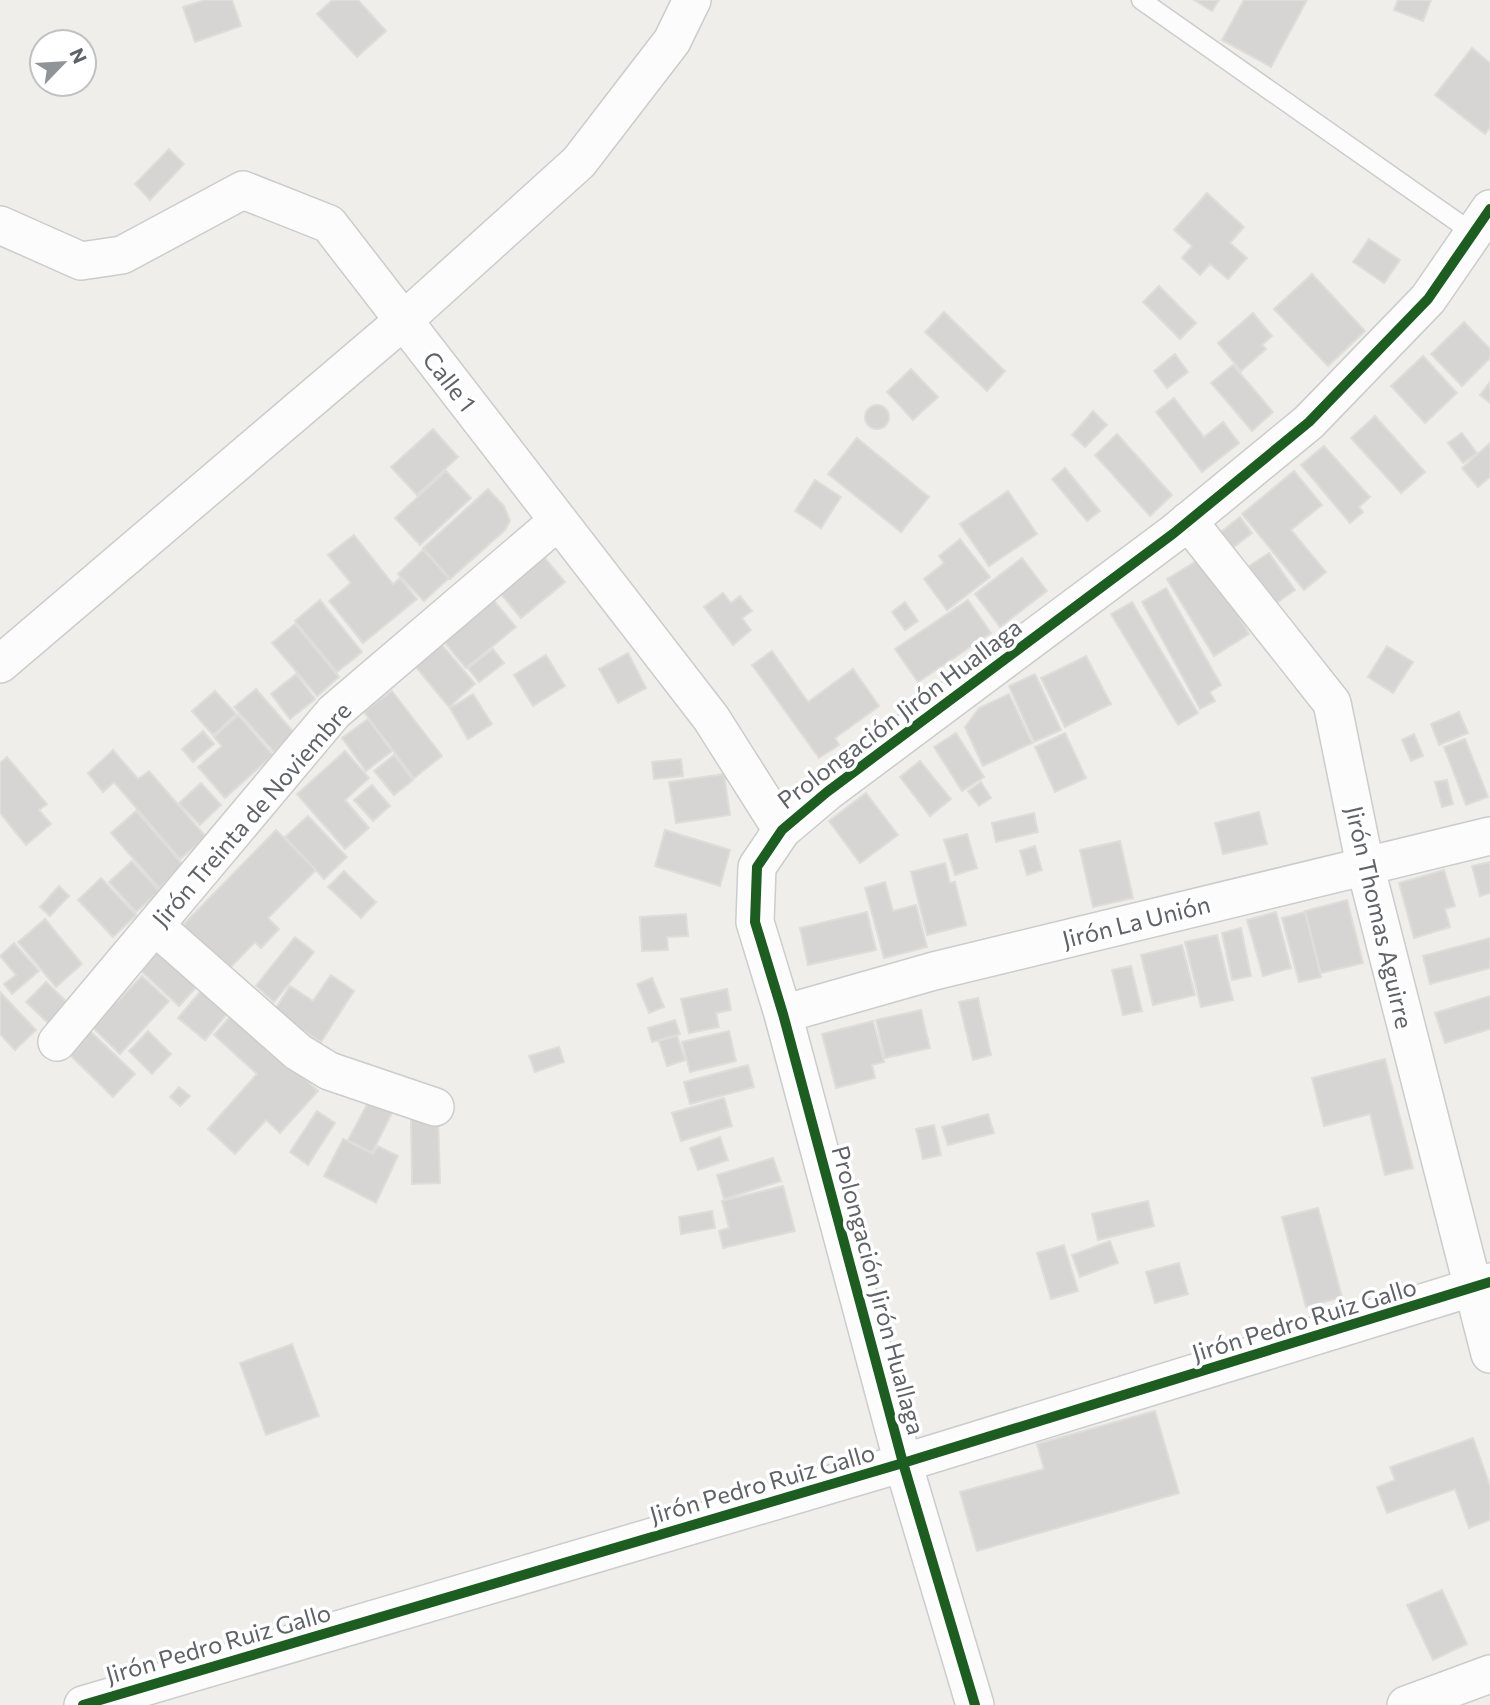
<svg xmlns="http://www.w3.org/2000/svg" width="1490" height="1705" viewBox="0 0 1490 1705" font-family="Commissioner,sans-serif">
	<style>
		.building { fill: #d6d5d3; stroke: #deddd9; stroke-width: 2 }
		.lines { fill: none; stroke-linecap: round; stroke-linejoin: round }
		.lane-casing { stroke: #cbcccc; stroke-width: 21 }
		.street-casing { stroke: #cbcccc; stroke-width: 40 }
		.lane { stroke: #fdfcfc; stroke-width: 18 }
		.street { stroke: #fdfcfc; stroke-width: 37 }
		.cycleway-casing { stroke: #fff; stroke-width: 15 }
		.cycleway { stroke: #1b5e20; stroke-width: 10 }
		.labels { text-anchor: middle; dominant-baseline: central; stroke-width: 7; stroke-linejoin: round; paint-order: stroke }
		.street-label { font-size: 24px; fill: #5f6368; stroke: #fff }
	</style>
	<rect width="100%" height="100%" fill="#efeeea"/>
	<path class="building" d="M205 0H232L241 26 195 42 183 7Z
		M332 0H358L386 31 357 57 317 14Z
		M1194 0H1219L1212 11Z
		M1244 0H1307L1271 67 1222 40Z
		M1398 0H1431L1423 21 1394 10Z
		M1472 48 1490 63V127L1485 134 1435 95Z
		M169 149 184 164 150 200 135 184Z
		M1207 193 1244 227 1230 243 1247 258 1228 279 1210 264 1200 275 1182 258 1192 246 1174 230Z
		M1369 239 1400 260 1384 283 1353 262Z
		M1312 274 1365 331 1328 366 1274 309Z
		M1159 286 1196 323 1180 339 1143 302Z
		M944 312 1005 371 987 391 925 332Z
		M1253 313 1272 336 1262 345 1266 349 1241 371 1218 343Z
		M1464 322 1490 349V358L1462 386 1431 354Z
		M1175 354 1188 372 1167 388 1154 371Z
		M1423 356 1457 393 1425 423 1391 386Z
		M1233 365 1273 412 1252 431 1211 383Z
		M911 369 938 397 913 420 887 392Z
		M1490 382V403L1480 395Z
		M1174 398 1204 437 1223 422 1239 443 1202 472 1156 412Z
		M865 417a12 12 0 1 1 24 0a12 12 0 1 1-24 0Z
		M1093 411 1107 425 1085 447 1072 435Z
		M1375 416 1425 472 1401 493 1351 438Z
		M433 429 458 457 417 495 391 467Z
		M1462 433 1477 453 1463 463 1448 443Z
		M1117 434 1172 495 1150 516 1095 455Z
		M857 438 929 497 901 532 828 474Z
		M1490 443V477L1478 487 1462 468Z
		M1324 446 1370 497 1359 507 1363 512 1350 523 1301 465Z
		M1065 468 1100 511 1087 521 1052 479Z
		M446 471 471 498 420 545 395 518Z
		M1294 471 1322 505 1291 530 1326 572 1304 590 1242 514Z
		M815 480 841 497 821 528 795 511Z
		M488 489 504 506 510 521 505 530 450 579 423 548Z
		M1008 491 1037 534 989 566 960 524Z
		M1240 517 1252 533 1230 550 1218 534Z
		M354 535 393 584 400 578 417 599 363 643 329 601 351 583 328 555Z
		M960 539 990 577 947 610 924 579 944 563 939 556Z
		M423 550 449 578 424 601 398 574Z
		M1269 553 1295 590 1272 606 1246 568Z
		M1203 557 1249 634 1214 656 1167 579Z
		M530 558H545L565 582 521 618 495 587Z
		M1022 558 1047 591 1000 627 975 594Z
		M1166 588 1221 685 1210 692 1215 701 1200 709 1142 602Z
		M723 593 731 603 740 596 752 611 742 618 751 630 733 645 704 607Z
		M490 596 516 627 466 668 440 637Z
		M320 600 362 652 337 672 295 621Z
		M968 600 991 633 918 682 895 649Z
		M905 602 918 621 905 630 892 612Z
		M1132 602 1198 713 1178 725 1111 614Z
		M295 624 339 677 317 696 272 643Z
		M437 639 475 684 449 707 411 661Z
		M1387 646 1413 662 1393 693 1368 677Z
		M493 649 504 663 479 682 468 668Z
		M772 651 808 702 853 669 879 706 835 738 839 745 819 758 752 665Z
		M628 653 646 688 618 703 599 669Z
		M546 655 565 686 533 706 514 675Z
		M1086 656 1111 704 1065 727 1041 678Z
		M296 674 315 699 290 719 271 694Z
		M1035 674 1061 730 1034 742 1009 686Z
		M256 689 295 734 274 752 234 707Z
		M215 691 236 714 213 735 192 711Z
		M392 691 442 756 414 778 364 712Z
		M473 694 492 724 468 739 450 708Z
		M1009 694 1032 743 983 766 965 727 979 708Z
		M1459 712 1468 733 1439 745 1431 724Z
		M238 715 273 755 225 798 198 767 222 746 214 737Z
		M368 719 392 751 366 771 342 738Z
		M203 731 214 744 193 762 182 749Z
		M956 733 984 777 962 791 934 747Z
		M1065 733 1086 778 1055 792 1035 747Z
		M1414 734 1423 756 1411 761 1402 740Z
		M1465 739 1488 797 1466 805 1444 747Z
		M113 750 138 779 149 771 206 837 180 859 114 782 103 792 88 773Z
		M345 751 369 778 345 800 369 828 345 849 297 794Z
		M394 755 413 780 394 795 374 771Z
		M7 757 47 804 39 810 51 824 26 845 0 813V763Z
		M681 759 683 776 654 779 652 762Z
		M920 761 951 799 930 816 900 777Z
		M724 774 730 815 676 823 669 782Z
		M1447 780 1453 804 1442 807 1435 782Z
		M981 782 991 798 979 806 968 791Z
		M201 783 221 805 200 825 179 803Z
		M372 785 390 806 373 821 354 800Z
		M866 793 898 835 860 863 829 821Z
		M136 811 184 866 159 888 111 833Z
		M1259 812 1267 844 1223 854 1215 823Z
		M1034 813 1038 832 996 842 992 823Z
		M308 816 347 857 324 879 285 837Z
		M276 830 316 870 268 918 279 929 261 948 255 942 228 970 183 925Z
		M665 830 730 850 720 886 655 866Z
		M967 834 977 868 955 875 944 840Z
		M1120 841 1133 898 1093 907 1080 850Z
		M1035 846 1042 870 1027 875 1020 851Z
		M132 861 159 891 136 912 109 882Z
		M1490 862V893L1480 896 1472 866Z
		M945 863 950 883 955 882 966 925 927 935 911 872Z
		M1444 870 1455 906 1445 909 1450 927 1414 938 1399 883Z
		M344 871 376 902 361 918 328 887Z
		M101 878 136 915 113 937 78 900Z
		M885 882 893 911 916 905 927 947 884 958 865 888Z
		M59 886 69 896 50 916 40 907Z
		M1347 900 1363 963 1321 973 1305 911Z
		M867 912 876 950 808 965 800 928Z
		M1276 912 1291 968 1263 976 1247 920Z
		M1305 912 1321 977 1299 982 1282 918Z
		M686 914 688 936 667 937 668 950 642 951 640 917Z
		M45 919 82 964 56 987 18 942Z
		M1241 928 1251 976 1232 980 1222 933Z
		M1217 935 1233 1000 1201 1007 1185 942Z
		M295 937 314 952 274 1002 256 986Z
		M1490 938V968L1430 984 1423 956Z
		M14 943 39 971 12 994 4 984 16 975 0 956Z
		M161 945 201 982 179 1006 139 969Z
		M1182 945 1195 995 1153 1005 1141 955Z
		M1131 966 1142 1011 1123 1015 1112 970Z
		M331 975 354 991 321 1042 274 1011 290 986 313 1001Z
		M142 976 169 1001 120 1054 89 1024 113 998 117 1002Z
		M652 978 664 1007 649 1013 637 984Z
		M46 982 68 1003 48 1023 26 1002Z
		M205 986 232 1008 205 1040 178 1018Z
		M727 989 731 1010 716 1013 719 1027 689 1033 681 999Z
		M0 992 36 1030 15 1050 0 1034Z
		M1490 996V1029L1445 1043 1435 1013Z
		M978 998 991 1055 973 1060 959 1002Z
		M921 1010 930 1048 885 1058 876 1020Z
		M233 1013 318 1091 280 1133 266 1120 235 1154 208 1129 257 1074 214 1035Z
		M675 1020 680 1034 652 1042 648 1028Z
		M873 1021 884 1062 872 1065 875 1078 836 1088 822 1034Z
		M88 1029 135 1074 113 1097 67 1052Z
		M148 1031 171 1054 152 1074 129 1051Z
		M729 1031 736 1061 690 1072 682 1042Z
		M677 1036 685 1060 667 1066 659 1041Z
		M559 1047 564 1062 535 1072 529 1056Z
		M1385 1059 1413 1168 1385 1175 1370 1114 1324 1126 1312 1078Z
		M748 1065 754 1087 690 1104 684 1082Z
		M179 1087 190 1096 180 1106 170 1097Z
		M371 1097 394 1109 372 1153 348 1140Z
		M724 1098 732 1126 681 1141 672 1113Z
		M317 1111 335 1123 308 1165 290 1152Z
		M988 1114 994 1133 948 1145 942 1127Z
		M411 1118H438L440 1183 412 1184Z
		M934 1125 941 1155 923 1159 916 1129Z
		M720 1137 728 1160 698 1170 690 1148Z
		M343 1139 373 1154 378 1146 398 1156 376 1203 324 1176Z
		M773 1158 781 1181 724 1199 717 1175Z
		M783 1186 795 1231 723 1248 719 1231 729 1228 722 1201Z
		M1148 1201 1154 1226 1098 1240 1092 1214Z
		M1318 1208 1342 1297 1306 1307 1282 1217Z
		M712 1211 715 1228 681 1234 679 1217Z
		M1110 1241 1118 1263 1080 1277 1072 1255Z
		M1064 1245 1078 1291 1051 1299 1037 1253Z
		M1179 1263 1188 1294 1155 1303 1146 1272Z
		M292 1344 319 1416 266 1435 240 1363Z
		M1155 1411 1179 1493 977 1551 960 1492 1044 1469 1037 1444Z
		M1473 1438 1490 1486V1520L1469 1528 1455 1489 1387 1513 1377 1487 1395 1480 1390 1467Z
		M1442 1590 1467 1644 1433 1660 1407 1605Z"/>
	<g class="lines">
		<g class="lane-casing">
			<path id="lane" d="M1141 0 1473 233"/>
		</g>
		<g class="street-casing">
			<path id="street" d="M0 225 81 261 122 255 243 190 329 224 711 718 782 830
				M1188 521 1332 703 1365 865 1490 1354
				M0 664 403 321 579 162 672 41 692 0
				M155 926 298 1052 329 1071 435 1107
				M783 1014 934 971 1490 836
				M57 1042 334 712 558 521
				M83 1705 903 1463 1490 1282
				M975 1705 903 1463 783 1014 755 922 757 867 782 830 827 792 1174 533 1309 422 1428 299 1490 209
				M1406 1705 1490 1674"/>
		</g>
		<use href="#lane" class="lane"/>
		<use href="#street" class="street"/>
		<g class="cycleway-casing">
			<path id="cycleway" d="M83 1705 903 1463 1490 1282
				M975 1705 903 1463 783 1014 755 922 757 867 782 830 827 792 1174 533 1309 422 1428 299 1490 209"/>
		</g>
		<use href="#cycleway" class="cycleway"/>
	</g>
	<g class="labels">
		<g class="street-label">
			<text transform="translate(450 381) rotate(52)">Calle 1</text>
			<text transform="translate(899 713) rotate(-37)">Prolongación Jirón Huallaga</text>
			<text transform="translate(251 814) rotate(-49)">Jirón Treinta de Noviembre</text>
			<text transform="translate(1380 917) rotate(77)">Jirón Thomas Aguirre</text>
			<text transform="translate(1136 921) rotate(-14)">Jirón La Unión</text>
			<text transform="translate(879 1290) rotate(75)">Prolongación Jirón Huallaga</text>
			<text transform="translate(1304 1319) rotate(-17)">Jirón Pedro Ruiz Gallo</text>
			<text transform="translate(762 1483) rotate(-16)">Jirón Pedro Ruiz Gallo</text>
			<text transform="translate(218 1643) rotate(-16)">Jirón Pedro Ruiz Gallo</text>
		</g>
	</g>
	<g transform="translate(63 63) rotate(65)"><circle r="33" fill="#ffffff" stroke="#bfc1c3" stroke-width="2"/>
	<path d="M0-5L12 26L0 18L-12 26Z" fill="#919496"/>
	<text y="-10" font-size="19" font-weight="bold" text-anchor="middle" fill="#5f6368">N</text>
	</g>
</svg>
